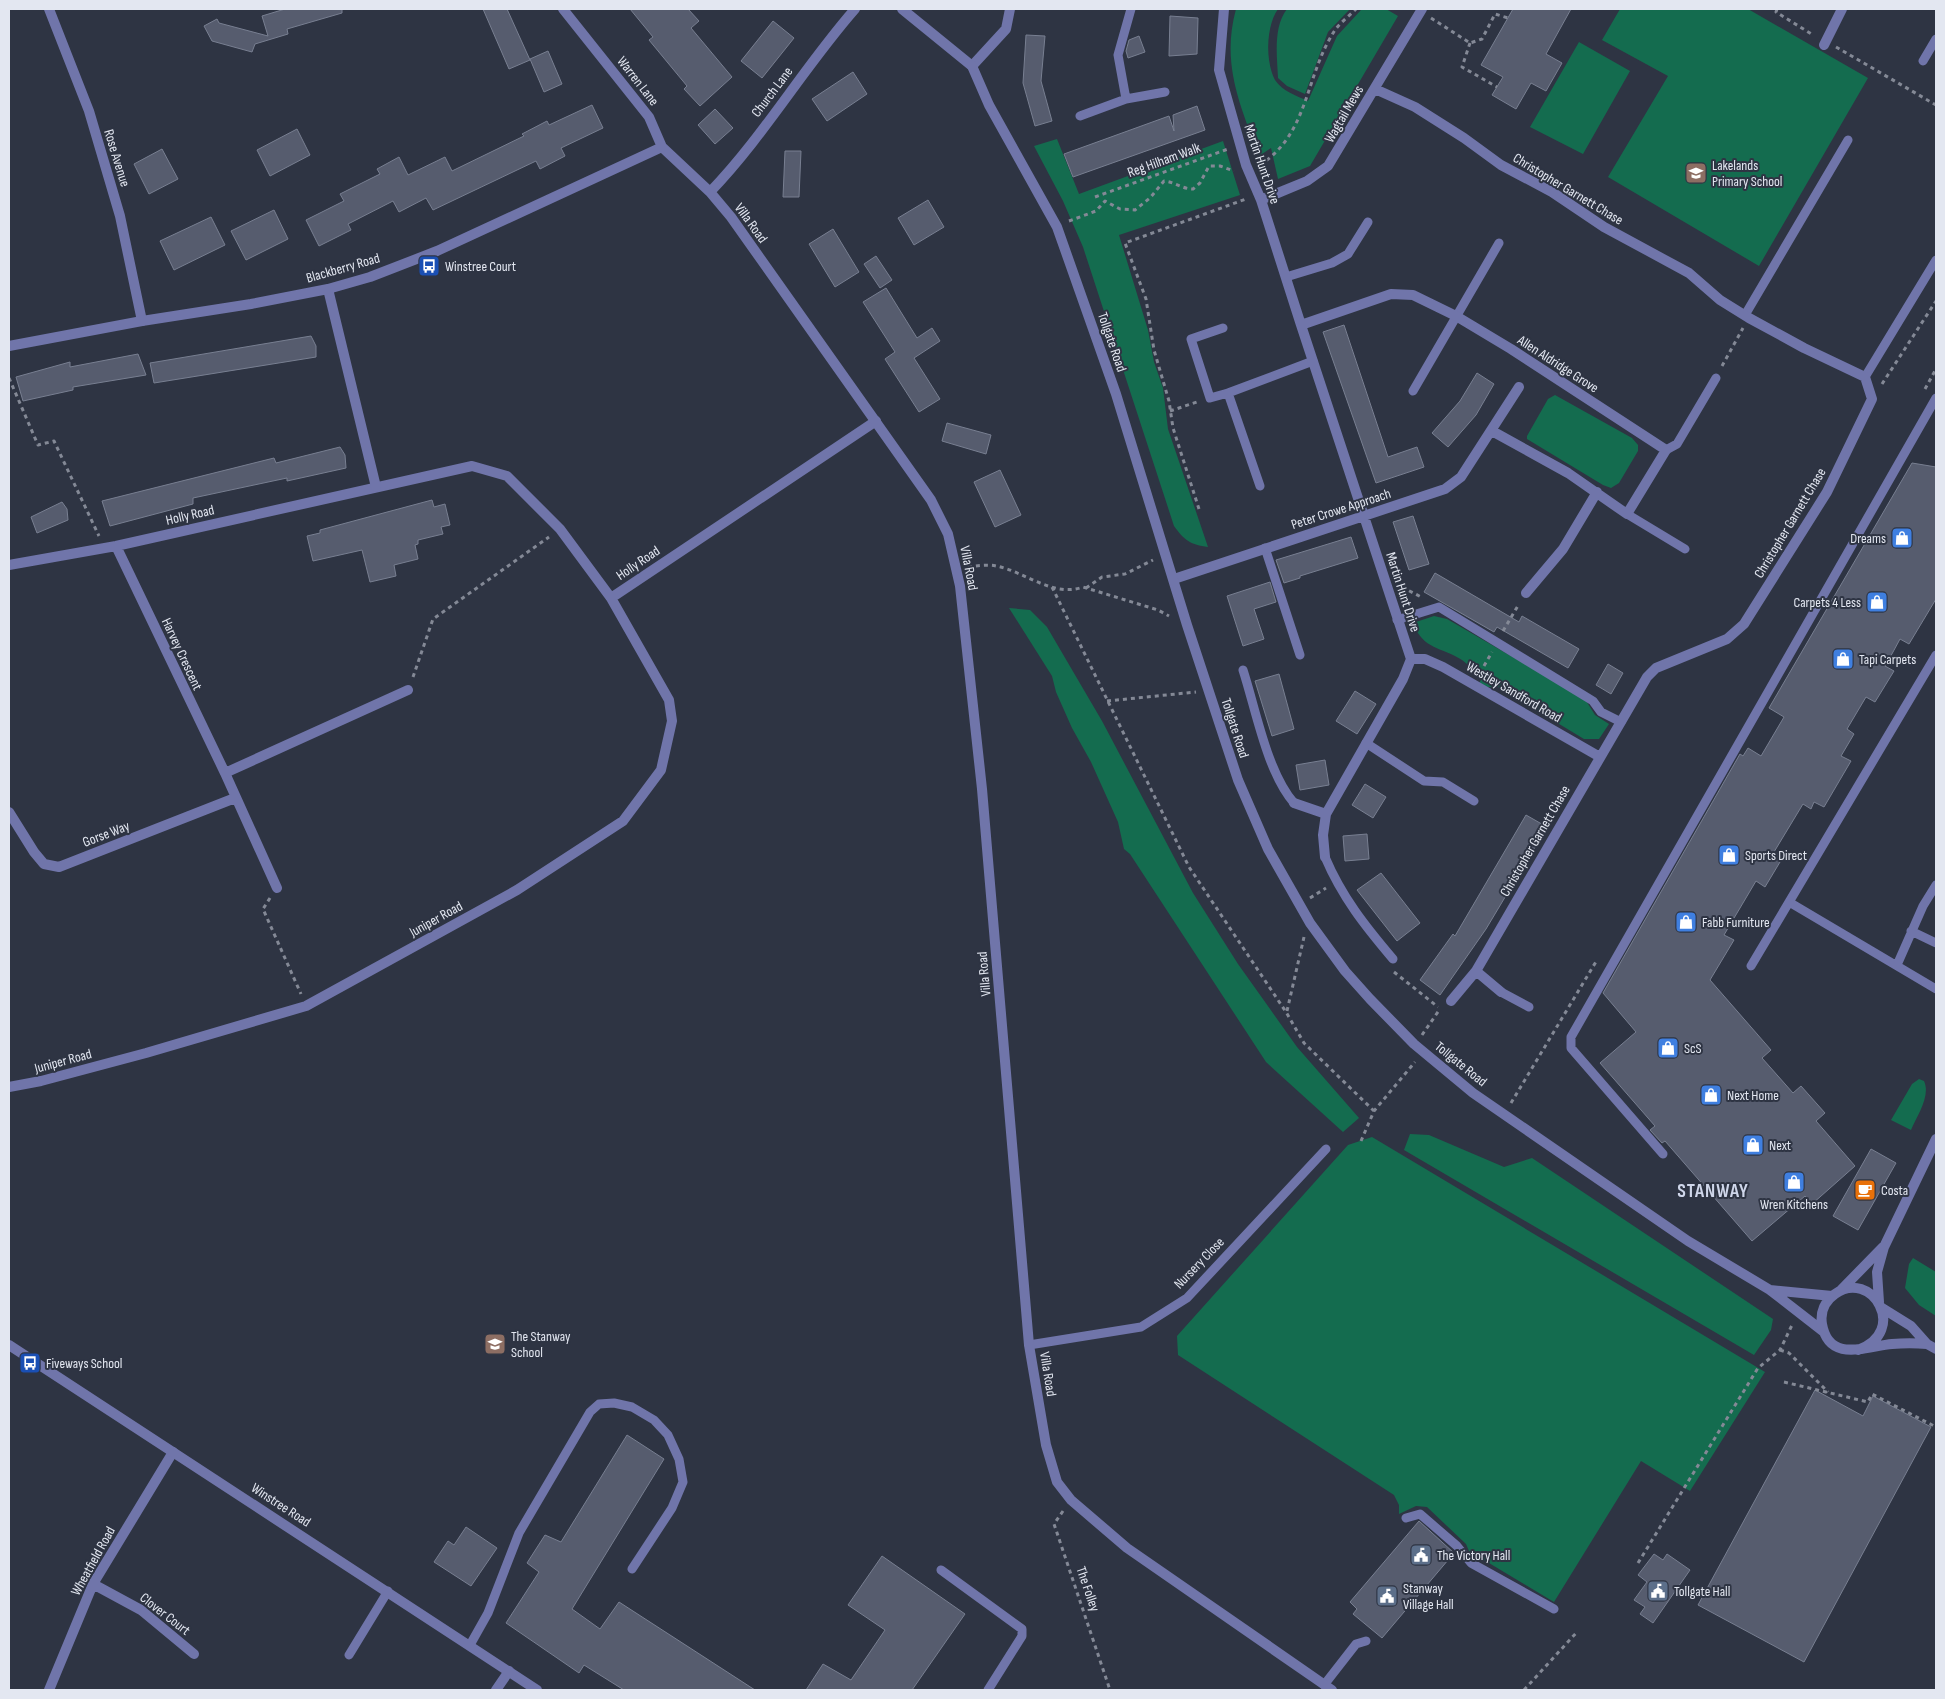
<svg xmlns="http://www.w3.org/2000/svg" width="1945" height="1699" viewBox="0 0 1945 1699" font-family="'Sofia Sans Condensed',sans-serif">
	<style>
		.green { fill: #146c4f }
		.building { fill: #565c6e; stroke: #787f91 }
		.lines { fill: none; stroke-linecap: round; stroke-linejoin: round }
		.path { stroke: #848996; stroke-width: 3; stroke-dasharray: 4 4; stroke-linecap: butt }
		.service { stroke: #7075aa; stroke-width: 9 }
		.minor { stroke: #7075aa; stroke-width: 10 }
		.tertiary { stroke: #7075aa; stroke-width: 10 }
		.labels { text-anchor: middle; dominant-baseline: central; stroke-width: 4; stroke-linejoin: round; paint-order: stroke }
		.street-label { font-size: 14px; fill: #e3e7f1; stroke: #2e3443 }
		.poi-label { font-size: 14px; fill: #e3e7f1; stroke: #2e3443; text-anchor: start }
		.district-label { font-size: 19px; font-weight: bold; letter-spacing: 1px; fill: #cfd6ea; stroke: #2e3443 }
	</style>
	<rect width="100%" height="100%" fill="#2e3443"/>
	<path class="green" d="M1236 9H1278C1266 26 1265 61 1275 80 1282 91 1297 96 1308 101L1337 36 1361 10 1386 9 1398 16 1310 166 1278 179 1271 148 1259 156C1240 105 1221 64 1236 9Z
		M1287 9H1350L1328 32 1305 94 1287 86 1278 78C1277 56 1273 27 1287 9Z
		M1620 9H1748L1868 78 1759 266 1608 177 1668 76 1602 40Z
		M1579 42 1630 71 1583 154 1530 127Z
		M1057 139 1079 194 1223 141 1240 195 1119 235 1148 330 1154 362 1163 388 1168 429 1208 547C1191 545 1184 540 1174 526L1083 247 1063 201 1034 146Z
		M1555 395 1632 438 1638 445V451L1619 483 1611 488 1603 485 1527 439V436L1548 399Z
		M1009 608 1030 610 1047 627 1102 721 1193 893 1238 964 1297 1047 1359 1118 1343 1132 1266 1062 1130 854 1124 849 1118 822 1091 762 1072 728 1056 692 1052 676Z
		M1434 616 1447 619 1585 699 1595 715 1609 724 1599 739H1584L1498 687H1484L1479 683 1483 677C1474 672 1469 665 1462 660 1442 647 1423 650 1413 623Z
		M1919 1079 1924 1081C1931 1096 1917 1116 1911 1130L1891 1120 1912 1084Z
		M1410 1134 1429 1135 1504 1167 1532 1158 1773 1319 1771 1330 1754 1355 1404 1150Z
		M1372 1137 1765 1372 1690 1491 1641 1461 1554 1602 1469 1551 1466 1544 1427 1507 1416 1506 1399 1514V1505L1394 1495 1178 1355 1177 1336 1348 1145Z
		M1913 1258 1936 1272V1316L1919 1305 1905 1288 1909 1264Z"/>
	<path class="building" d="M285 9H342V13L287 29 288 34 255 44 252 52 212 41 204 26 217 19 219 23 268 36 262 16Z
		M483 9H507L530 60 509 69Z
		M630 9H688L699 21 691 28 732 77 700 106 684 89 687 86 649 40 653 37Z
		M1513 9H1571L1546 54 1562 63 1546 91 1531 83 1516 109 1492 95 1503 77 1481 65Z
		M1170 16 1198 18 1197 54 1169 56Z
		M773 21 794 38 762 78 741 61Z
		M1026 35 1045 36 1041 81 1052 121 1035 126 1023 83Z
		M1139 36 1145 52 1128 58 1126 51 1129 40Z
		M548 51 562 84 544 92 530 59Z
		M853 72 867 94 827 121 812 99Z
		M592 105 603 128 561 148 565 156 540 169 536 161 433 210 426 198 399 212 393 201 348 224 351 230 319 246 306 220 344 201 340 194 380 174 377 169 399 157 408 175 445 157 452 171 524 136 522 134 547 121 549 125Z
		M1197 106 1205 130 1073 177 1064 154 1169 116 1174 131 1173 115Z
		M715 109 733 128 715 144 698 125Z
		M297 129 310 155 270 176 257 150Z
		M162 149 178 179 149 194 134 164Z
		M785 151H801L799 197H783Z
		M928 200 944 227 914 245 898 218Z
		M274 210 288 239 246 260 231 231Z
		M211 217 225 245 174 270 160 241Z
		M833 229 859 272 835 287 809 244Z
		M876 256 892 280 880 288 864 264Z
		M886 288 917 338 932 328 940 341 914 358 940 399 919 412 885 359 895 352 863 302Z
		M1344 325 1388 457 1417 447 1424 467 1376 483 1323 332Z
		M311 336 316 346V357L154 383 150 363Z
		M138 354 146 375 73 387V390L23 401 16 377 70 362V367Z
		M1477 373 1494 384 1476 415 1448 447 1432 433 1460 401Z
		M947 423 991 435 986 454 942 441Z
		M340 447 345 455 346 468 287 481V478L193 498V504L110 526 102 501 274 458 276 463Z
		M1912 463 1936 467V599L1909 644 1900 639 1893 652 1885 666 1894 671 1875 702 1866 697 1847 729 1854 734 1841 756 1851 761 1824 807 1814 802 1811 809 1803 804 1774 852 1783 857 1765 887 1756 881 1724 935 1734 940 1710 980 1771 1050 1762 1058 1793 1093 1801 1086 1825 1113 1816 1121 1855 1166 1812 1204 1805 1196 1752 1241 1665 1141 1662 1143 1650 1130 1655 1126 1600 1063 1636 1032 1603 993 1740 754 1743 756 1748 748 1761 756 1784 717 1769 708Z
		M1000 470 1021 515 995 527 974 482Z
		M432 500 434 507 445 504 450 525 441 527 443 534 418 540V544L415 545 418 559 394 565 396 576 370 582 362 550 313 561 307 536 320 533V530Z
		M62 502 67 509 68 520 37 533 31 517Z
		M1413 516 1429 564 1409 570 1393 522Z
		M1351 537 1358 558 1300 576V578L1284 583 1276 560Z
		M1435 573 1519 622 1522 616 1579 649 1568 668 1497 627 1494 632 1424 592Z
		M1270 582 1276 602 1254 609 1264 639 1243 646 1227 596Z
		M1608 664 1623 673 1611 694 1596 685Z
		M1279 674 1294 729 1272 736 1255 681Z
		M1355 691 1376 704 1357 734 1336 721Z
		M1325 760 1329 785 1300 790 1296 765Z
		M1365 784 1386 797 1373 818 1352 805Z
		M1526 815 1547 827 1486 929 1440 995 1420 980 1453 934 1455 936Z
		M1367 834 1369 859 1345 861 1343 836Z
		M1381 873 1420 923 1397 941 1357 890Z
		M1871 1149 1896 1163 1858 1230 1833 1216Z
		M1815 1390 1863 1416 1873 1396 1931 1427 1804 1662 1698 1605Z
		M627 1435 664 1459 572 1609 600 1629 619 1602 755 1690H624L584 1665 579 1673 506 1623 539 1572 527 1563 545 1535 561 1542Z
		M1419 1521 1454 1553 1382 1638 1353 1614 1357 1609 1350 1602Z
		M466 1527 497 1548 471 1586 434 1562 448 1541 454 1545Z
		M1654 1554 1663 1560 1667 1554 1690 1570 1653 1623 1640 1614 1645 1607 1634 1600 1647 1582 1638 1575Z
		M882 1556 965 1614 912 1690H806L823 1664 851 1680 885 1630 848 1605Z"/>
	<g class="lines">
		<path class="path" d="M1777 9 1776 12 1813 35
			M1431 18 1470 43 1482 39 1495 14 1508 18
			M1470 43 1462 67 1497 87
			M1836 47 1936 105
			M1260 165C1308 134 1305 79 1332 35 1337 25 1348 17 1356 9
			M1095 197 1228 149
			M1069 221 1096 211 1105 201 1120 209 1135 210 1150 198 1164 181C1175 182 1182 189 1193 189L1200 183 1209 166H1220L1234 171
			M1722 366 1743 328
			M9 378 38 445 54 441 99 536
			M1882 384 1936 301
			M1925 389 1936 369
			M1170 411 1197 402
			M1199 509 1173 428 1169 401 1154 350 1146 299 1125 243 1246 199
			M968 567C976 566 987 564 996 566 1024 571 1053 598 1083 587L1158 610 1169 616
			M1052 587 1189 867 1286 1012 1304 1043 1374 1111
			M1402 587 1423 598
			M1086 588 1102 577 1125 574 1153 560
			M1503 631 1519 604
			M1480 673 1492 652
			M413 677 433 619 549 537
			M1107 701 1196 692
			M270 898 263 909 301 994
			M1310 898 1326 888
			M1394 972 1438 1007
			M1287 1011 1304 937
			M1422 1035 1440 1009
			M1511 1103 1597 960
			M1361 1141 1374 1111 1415 1062
			M1780 1350 1789 1353 1828 1392
			M1784 1382 1868 1402 1872 1394 1934 1426
			M1063 1511 1054 1524 1110 1690
			M1638 1563 1758 1368 1780 1350 1793 1323
			M1524 1690 1577 1632"/>
		<path class="service" d="M1131 9 1118 55 1126 99 1165 92
			M1923 61 1936 39
			M1080 116 1126 99
			M1286 277 1332 263 1348 254 1368 222
			M1745 315 1848 140
			M1223 328 1191 339 1210 398 1228 393
			M1865 377 1936 260
			M1413 391 1499 243
			M1666 450 1677 444 1716 378
			M1260 486 1228 393 1313 361
			M1627 514 1685 549
			M1265 548 1300 655
			M1397 620 1439 607 1593 701 1601 712 1621 722
			M1243 670C1256 710 1267 772 1294 803
			M1366 743 1424 781 1443 782 1474 801
			M1325 857C1342 897 1365 926 1393 959
			M1789 902 1936 989
			M1911 931 1936 943
			M1897 965 1923 906 1936 885
			M1751 966 1936 655
			M1501 992 1529 1007
			M1663 1154 1571 1048V1037L1936 398
			M1029 1345 1141 1327 1187 1298 1326 1149
			M1406 1518 1420 1514 1457 1546 1471 1563 1554 1609
			M941 1570 1022 1629V1636L988 1690
			M470 1645 488 1613 519 1533 590 1412 599 1404 614 1403 632 1407 654 1420 668 1435 679 1459 683 1482 672 1508 632 1569
			M349 1655 388 1591
			M1324 1685 1356 1644 1366 1641"/>
		<path class="minor" d="M49 9 89 111 120 216 142 321
			M1224 9 1219 70 1246 165 1261 200 1301 325
			M1824 45 1842 9
			M972 66 1006 29 1010 9
			M1375 89 1415 107 1464 138 1501 165 1552 192 1604 227 1689 273 1720 300 1749 318 1804 348 1865 377 1872 399 1827 492 1744 624 1727 639 1656 668 1647 677 1476 971 1451 1001
			M1261 200 1307 181 1328 166 1422 9
			M116 546 225 773 277 888
			M9 565 116 546 472 466 507 476 560 529 611 598 876 421
			M1174 579 1445 489 1461 477 1519 387
			M1526 593 1563 549 1597 492
			M1411 659H1425L1443 667 1600 757
			M225 773 408 690
			M1294 803 1326 814
			M9 812 34 852 44 864 59 867 235 798
			M1325 857 1323 835 1326 814 1403 679 1411 659 1301 325 1391 294 1413 295 1456 316 1511 349 1666 450 1627 514 1568 473 1492 431
			M1476 971 1501 992
			M9 1087 41 1081 146 1053 306 1006 517 890 623 821 661 770 672 721 669 700 611 598
			M93 1584 141 1610 194 1654
			M49 1690 93 1584 173 1452
			M496 1690 509 1671"/>
		<path class="tertiary" d="M563 9 649 117 662 147 710 192 731 217 931 500 948 534 960 586 982 789 1029 1345 1046 1445 1057 1482 1071 1500 1127 1548 1332 1690
			M902 9 972 66 989 105 1057 227 1116 394 1187 625 1238 780 1268 849 1310 923 1345 971 1370 999 1414 1044 1473 1093 1688 1241 1770 1290 1824 1332
			M710 192C764 136 804 67 855 9
			M328 289 376 487
			M9 346 142 321 251 304 328 289 370 277 437 251 662 147
			M1770 1290 1832 1296
			M1841 1290 1883 1247
			M1879 1302 1877 1272 1884 1247 1936 1139
			M1882 1308 1911 1326 1927 1344 1936 1349
			M9 1345 537 1690
			M1858 1350C1910 1331 1871 1268 1835 1294 1825 1301 1820 1312 1822 1324 1829 1364 1867 1346 1892 1344 1904 1343 1915 1343 1927 1344"/>
	</g>
	<defs>
		<g id="school-square" transform="scale(1.125)"><rect x="-9" y="-9" width="18" height="18" rx="4" fill="#8d6e63" stroke="#2e3443"/><path d="M0-5L7-2L0 1L-7-2ZM-4 1L0 2.5L4 1V4Q0 6-4 4Z" fill="#fff"/></g>
		<g id="bus-square" transform="scale(1.125)"><rect x="-9" y="-9" width="18" height="18" rx="4" fill="#1a4fb4" stroke="#2e3443"/><path d="M-5-6H5V4H4V6H2V4H-2V6H-4V4H-5ZM-3.5-4V0h7V-4ZM-3.5 1.2v1.5H-2V1.2ZM2 1.2v1.5H3.5V1.2Z" fill="#fff"/></g>
		<g id="shop-square" transform="scale(1.125)"><rect x="-9" y="-9" width="18" height="18" rx="4" fill="#3f7fe0" stroke="#2e3443"/><path d="M-5-2.5h2.3a2.7 3.5 0 0 1 5.4 0H5L5.5 6h-11ZM-1.5-2.5h3a1.5 2.3 0 0 0-3 0Z" fill="#fff"/></g>
		<g id="cafe-square" transform="scale(1.125)"><rect x="-9" y="-9" width="18" height="18" rx="4" fill="#e8710a" stroke="#2e3443"/><path d="M-5.5-4.5H6V0H3Q3 3.5 0 3.5H-2.5Q-5.5 3.5-5.5 0ZM3-3.2v2h1.7v-2ZM-6 4.5H4V6H-6Z" fill="#fff"/></g>
		<g id="civic-square" transform="scale(1.125)"><rect x="-9" y="-9" width="18" height="18" rx="4" fill="#5c6f8a" stroke="#2e3443"/><path d="M-.6-6.5H3V-4.5H.6V-3L4-1V1h2V6H-6V1h2V-1L-.6-3ZM-1.2 2.5V6h2.4V2.5Z" fill="#fff"/></g>
	</defs>
	<g fill-rule="evenodd">
		<use href="#school-square" x="1696" y="173"/>
		<use href="#bus-square" x="429" y="266"/>
		<use href="#shop-square" x="1902" y="538"/>
		<use href="#shop-square" x="1877" y="602"/>
		<use href="#shop-square" x="1843" y="659"/>
		<use href="#shop-square" x="1729" y="855"/>
		<use href="#shop-square" x="1686" y="922"/>
		<use href="#shop-square" x="1668" y="1048"/>
		<use href="#shop-square" x="1711" y="1095"/>
		<use href="#shop-square" x="1753" y="1145"/>
		<use href="#shop-square" x="1794" y="1182"/>
		<use href="#cafe-square" x="1865" y="1190"/>
		<use href="#school-square" x="495" y="1344"/>
		<use href="#bus-square" x="30" y="1363"/>
		<use href="#civic-square" x="1421" y="1555"/>
		<use href="#civic-square" x="1658" y="1591"/>
		<use href="#civic-square" x="1387" y="1596"/>
	</g>
	<g class="labels">
		<g class="street-label">
			<text transform="translate(638 81) rotate(52)">Warren Lane</text>
			<text transform="translate(772 92) rotate(-53)">Church Lane</text>
			<text transform="translate(1344 114) rotate(-60)">Wagtail Mews</text>
			<text transform="translate(117 158) rotate(73)">Rose Avenue</text>
			<text transform="translate(1164 160) rotate(-20)">Reg Hilham Walk</text>
			<text transform="translate(1262 164) rotate(71)">Martin Hunt Drive</text>
			<text transform="translate(1568 189) rotate(31)">Christopher Garnett Chase</text>
			<text transform="translate(751 223) rotate(54)">Villa Road</text>
			<text transform="translate(343 268) rotate(-16)">Blackberry Road</text>
			<text transform="translate(1112 342) rotate(71)">Tollgate Road</text>
			<text transform="translate(1558 364) rotate(33)">Allen Aldridge Grove</text>
			<text transform="translate(1341 509) rotate(-18)">Peter Crowe Approach</text>
			<text transform="translate(190 515) rotate(-13)">Holly Road</text>
			<text transform="translate(1790 523) rotate(-59)">Christopher Garnett Chase</text>
			<text transform="translate(638 563) rotate(-34)">Holly Road</text>
			<text transform="translate(969 568) rotate(79)">Villa Road</text>
			<text transform="translate(1403 592) rotate(72)">Martin Hunt Drive</text>
			<text transform="translate(182 654) rotate(65)">Harvey Crescent</text>
			<text transform="translate(1514 692) rotate(30)">Westley Sandford Road</text>
			<text transform="translate(1235 728) rotate(72)">Tollgate Road</text>
			<text transform="translate(106 834) rotate(-21)">Gorse Way</text>
			<text transform="translate(1535 841) rotate(-60)">Christopher Garnett Chase</text>
			<text transform="translate(436 919) rotate(-29)">Juniper Road</text>
			<text transform="translate(984 974) rotate(-95)">Villa Road</text>
			<text transform="translate(63 1061) rotate(-15)">Juniper Road</text>
			<text transform="translate(1461 1064) rotate(39)">Tollgate Road</text>
			<text transform="translate(1199 1263) rotate(-46)">Nursery Close</text>
			<text transform="translate(1048 1374) rotate(81)">Villa Road</text>
			<text transform="translate(281 1505) rotate(33)">Winstree Road</text>
			<text transform="translate(93 1561) rotate(-61)">Wheatfield Road</text>
			<text transform="translate(1088 1589) rotate(71)">The Folley</text>
			<text transform="translate(165 1614) rotate(38)">Clover Court</text>
		</g>
		<g class="poi-label">
			<text x="1712" y="165">Lakelands<tspan x="1712" dy="16">Primary School</tspan></text>
			<text x="445" y="266">Winstree Court</text>
			<text x="1886" y="538" text-anchor="end">Dreams</text>
			<text x="1861" y="602" text-anchor="end">Carpets 4 Less</text>
			<text x="1859" y="659">Tapi Carpets</text>
			<text x="1745" y="855">Sports Direct</text>
			<text x="1702" y="922">Fabb Furniture</text>
			<text x="1684" y="1048">ScS</text>
			<text x="1727" y="1095">Next Home</text>
			<text x="1769" y="1145">Next</text>
			<text x="1881" y="1190">Costa</text>
			<text x="1794" y="1204" text-anchor="middle">Wren Kitchens</text>
			<text x="511" y="1336">The Stanway<tspan x="511" dy="16">School</tspan></text>
			<text x="46" y="1363">Fiveways School</text>
			<text x="1437" y="1555">The Victory Hall</text>
			<text x="1403" y="1588">Stanway<tspan x="1403" dy="16">Village Hall</tspan></text>
			<text x="1674" y="1591">Tollgate Hall</text>
		</g>
		<g class="district-label">
			<text x="1713" y="1191">STANWAY</text>
		</g>
	</g>
	<rect width="1945" height="1699" fill="none" stroke="#e3e7f1" stroke-width="20"/>
</svg>
